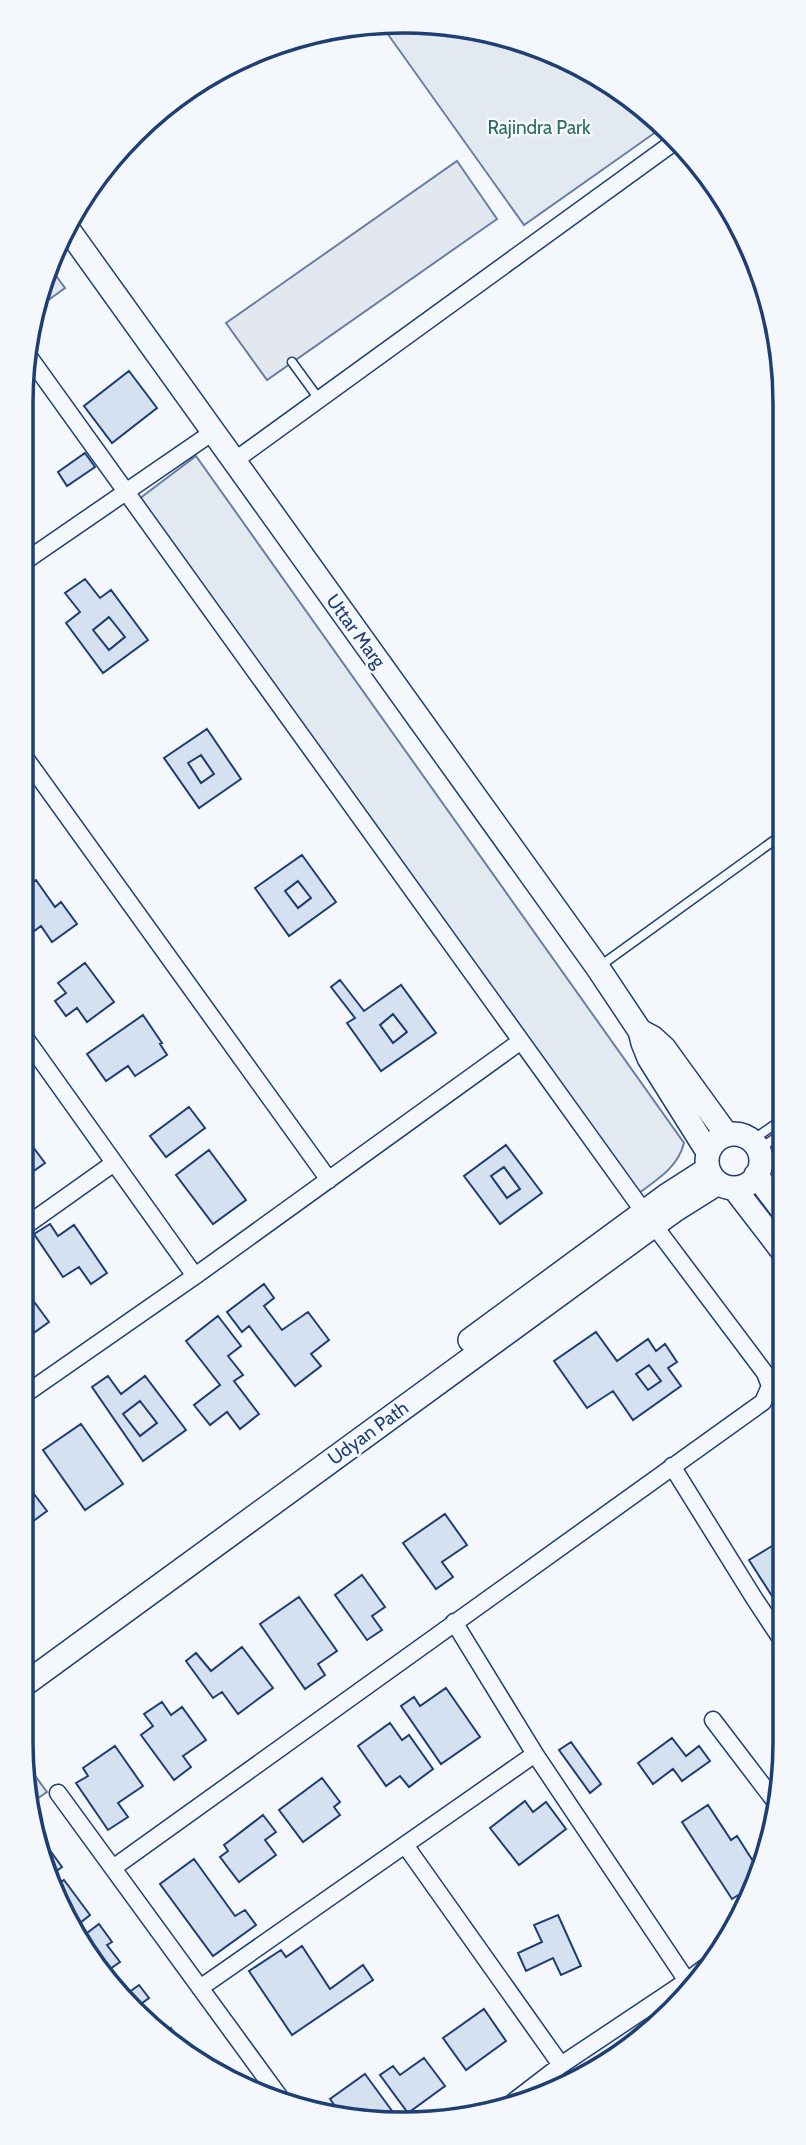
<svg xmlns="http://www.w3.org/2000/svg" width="806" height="2145" viewBox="0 0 806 2145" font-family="Cabin,sans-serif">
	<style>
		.green { fill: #e3e9f0; stroke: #687fa3; stroke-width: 2 }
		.parking { fill: #e3e8f0; stroke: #687fa3; stroke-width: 2 }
		.building { fill: #d5e0f0; stroke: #1d3f73; stroke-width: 2; fill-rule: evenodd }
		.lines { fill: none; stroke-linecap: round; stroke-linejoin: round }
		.service-casing { stroke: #1d3f73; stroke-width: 11 }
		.minor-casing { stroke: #1d3f73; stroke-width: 19 }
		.secondary-casing { stroke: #1d3f73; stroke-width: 26 }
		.service { stroke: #f4f7fb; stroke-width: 8 }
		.minor { stroke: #f4f7fb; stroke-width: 16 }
		.secondary { stroke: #f4f7fb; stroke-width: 23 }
		.labels { text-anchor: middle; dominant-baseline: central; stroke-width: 5; stroke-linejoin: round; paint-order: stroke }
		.park-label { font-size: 19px; fill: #2c6c60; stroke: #f4f7fb }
		.street-label { font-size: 19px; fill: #1d3f73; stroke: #f4f7fb }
		.rim { fill: none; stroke: #1d3f73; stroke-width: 3.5 }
	</style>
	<rect width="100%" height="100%" fill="#f4f7fb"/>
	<path class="green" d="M382 26 502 34 615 85 663 127 524 225Z
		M196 456 684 1143C678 1167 658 1179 639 1193L139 499Z
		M109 617 125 637 109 650 93 630Z
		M201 755 214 774 201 783 188 763Z
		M298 881 311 898 298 908 285 891Z
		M393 1014 407 1032 393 1043 380 1025Z
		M504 1167 520 1189 507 1198 491 1176Z
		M649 1365 661 1381 648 1390 636 1374Z
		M140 1401 157 1423 140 1436 123 1414Z
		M24 1761 47 1792 31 1803Z
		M652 2025 615 2060 589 2070 592 2068Z"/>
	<path class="parking" d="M457 161 497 219 267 380 226 323Z
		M51 269 65 288 33 311 34 304Z"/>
	<path class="building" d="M129 371 157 408 112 443 84 406Z
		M85 453 95 467 67 486 58 472Z
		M85 579 100 598 111 590 148 640 103 673 66 623 80 612 65 593ZM109 617 125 637 109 650 93 630Z
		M21 660 31 672 21 679Z
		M207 729 241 779 199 808 164 758ZM201 755 214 774 201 783 188 763Z
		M302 855 336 902 289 936 255 888ZM298 881 311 898 298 908 285 891Z
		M36 880 55 907 61 902 77 924 52 942 41 926 21 941V890Z
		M85 963 114 1002 87 1022 77 1008 66 1016 55 1001 66 993 58 983Z
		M340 980 364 1011 401 985 436 1033 381 1071 347 1023 355 1018 331 987ZM393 1014 407 1032 393 1043 380 1025Z
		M143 1015 162 1043 160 1044 167 1055 135 1076 128 1066 106 1081 87 1054Z
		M189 1107 205 1128 166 1157 150 1136Z
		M21 1131 45 1163 21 1180Z
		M506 1145 542 1193 500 1224 464 1176ZM504 1167 520 1189 507 1198 491 1176Z
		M209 1150 246 1200 213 1224 176 1175Z
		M50 1224 58 1236 74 1225 107 1273 91 1284 79 1267 63 1277 34 1234Z
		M21 1284 49 1322 21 1342Z
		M264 1284 274 1298 264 1306 282 1330 308 1312 329 1340 311 1354 321 1366 295 1386 249 1326 242 1332 227 1312Z
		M218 1316 241 1346 228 1356 243 1375 234 1381 259 1414 240 1429 227 1412 210 1425 194 1405 220 1385 186 1341Z
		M596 1332 617 1361 648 1339 656 1351 665 1344 677 1362 668 1368 681 1386 633 1420 613 1391 587 1408 554 1361ZM649 1365 661 1381 648 1390 636 1374Z
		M784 1334V1353L775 1341Z
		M108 1376 121 1394 145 1376 186 1430 143 1461 92 1387ZM140 1401 157 1423 140 1436 123 1414Z
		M81 1424 123 1484 85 1510 43 1450Z
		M21 1477 47 1511 21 1530Z
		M445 1514 467 1545 442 1562 453 1577 436 1589 403 1543Z
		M785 1538V1614L784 1615 749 1560Z
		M362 1575 385 1607 372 1616 382 1630 367 1640 335 1595Z
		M299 1597 337 1651 318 1664 325 1675 305 1689 260 1624Z
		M242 1647 273 1688 238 1714 222 1692 213 1698 186 1661 196 1653 211 1671Z
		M446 1688 480 1737 441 1764 401 1706 414 1697 420 1706Z
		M162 1702 171 1715 182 1707 206 1740 183 1756 191 1767 174 1780 141 1735 153 1726 144 1714Z
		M390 1723 402 1740 409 1735 433 1769 409 1787 400 1776 386 1786 358 1746Z
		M672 1738 686 1756 699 1746 710 1761 682 1781 673 1769 653 1784 638 1763Z
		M571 1742 601 1784 590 1793 559 1750Z
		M115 1746 143 1786 118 1803 128 1817 108 1830 76 1783 88 1776 83 1768Z
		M322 1778 340 1802 334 1807 340 1815 303 1842 279 1810Z
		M525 1801 533 1812 546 1802 566 1829 519 1865 490 1828Z
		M708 1805 731 1840 737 1836 758 1869 748 1889 732 1899 682 1822Z
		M263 1815 276 1832 265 1840 276 1855 239 1882 220 1857 228 1851 224 1845Z
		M36 1831 62 1867 48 1877 41 1865Z
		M194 1859 235 1916 245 1910 256 1925 213 1956 160 1884Z
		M64 1880 90 1915 80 1923 66 1905 65 1906 54 1887Z
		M558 1915 581 1966 561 1975 553 1958 526 1971 518 1953 542 1942 534 1925Z
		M99 1924 112 1942 107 1945 120 1962 104 1973 83 1936Z
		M302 1946 330 1989 363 1965 373 1980 292 2035 249 1971 281 1950 286 1957Z
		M116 1983 125 1995 139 1985 149 1998 134 2009 116 1994 111 1986Z
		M484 2009 506 2041 466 2070 443 2038Z
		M171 2028 185 2051 164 2033Z
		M424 2058 445 2086 408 2113 380 2075 393 2066 400 2075Z
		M365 2074 398 2119 353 2121 343 2117 330 2099Z"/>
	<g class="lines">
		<g class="service-casing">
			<path id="service" d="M292 362 319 399
				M600 966 783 834
				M751 1141 784 1118
				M758 1150 784 1132"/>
		</g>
		<g class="minor-casing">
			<path id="minor" d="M27 354 644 1212 765 1373 770 1386 763 1402 113 1868
				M234 461 677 140
				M21 564 213 432
				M21 752 329 1180
				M21 1032 195 1276
				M21 1229 114 1163
				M21 1397 195 1276 521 1041
				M672 1466 754 1598 785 1645
				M454 1622 535 1754 687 1981
				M713 1720 777 1804
				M58 1793 279 2096
				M405 1845 561 2065
				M200 1988 535 1754
				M513 2102 561 2065 687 1981 712 1962"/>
		</g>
		<g class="secondary-casing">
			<path id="secondary" d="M70 232 598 968 640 1031 643 1043 649 1058 708 1152
				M640 1031 653 1038 664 1048 727 1135
				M707 1161a27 27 0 1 1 54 0a27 27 0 1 1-54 0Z
				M756 1175 784 1212
				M734 1188 784 1253
				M470 1340 666 1196 708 1169
				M21 1687 675 1210 718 1183"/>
		</g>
		<use href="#service" class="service"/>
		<use href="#minor" class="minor"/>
		<use href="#secondary" class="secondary"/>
	</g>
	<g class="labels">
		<g class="park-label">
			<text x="539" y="127">Rajindra Park</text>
		</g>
		<g class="street-label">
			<text transform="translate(356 631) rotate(54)">Uttar Marg</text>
			<text transform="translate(368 1433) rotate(-36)">Udyan Path</text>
		</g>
	</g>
	<path d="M0 0H806V2145H0ZM403 33H403A370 370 0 0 1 773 403V1742A370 370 0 0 1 403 2112H403A370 370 0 0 1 33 1742V403A370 370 0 0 1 403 33Z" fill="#f4f7fb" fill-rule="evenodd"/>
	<path class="rim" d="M403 33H403A370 370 0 0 1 773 403V1742A370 370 0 0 1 403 2112H403A370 370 0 0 1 33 1742V403A370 370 0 0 1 403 33Z"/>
</svg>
